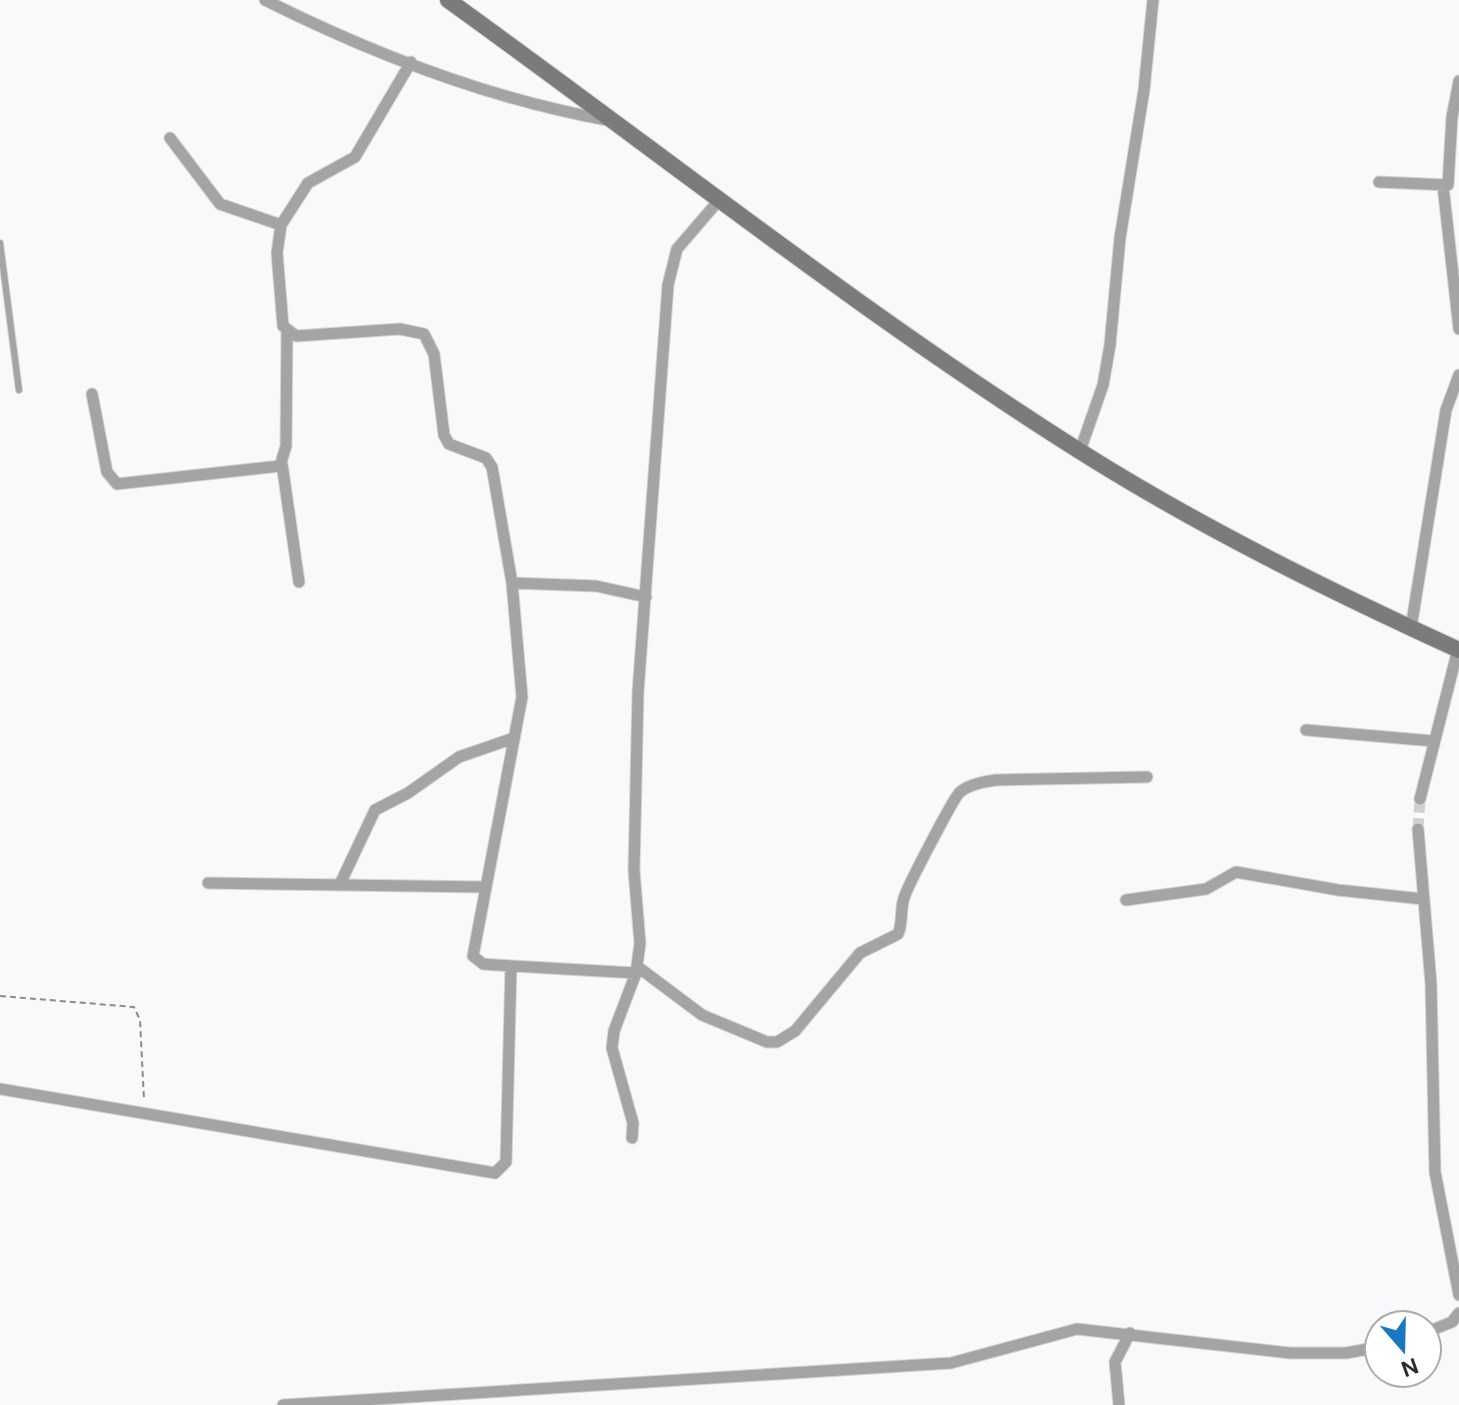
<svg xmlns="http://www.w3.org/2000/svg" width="1459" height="1405" viewBox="0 0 1459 1405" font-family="'DM Sans',sans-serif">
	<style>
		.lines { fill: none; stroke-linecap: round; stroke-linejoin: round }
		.minor-tunnel { stroke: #d0d0d2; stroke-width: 11; stroke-dasharray: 11 5.5; stroke-linecap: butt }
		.service-casing { stroke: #d4d4d6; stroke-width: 8 }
		.minor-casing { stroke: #d4d4d6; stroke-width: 13 }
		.secondary-casing { stroke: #d4d4d6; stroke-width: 18 }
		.path { stroke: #8b8b8d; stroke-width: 2; stroke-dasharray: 6 4; stroke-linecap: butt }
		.service { stroke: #a3a4a4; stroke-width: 6 }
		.minor { stroke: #a3a4a4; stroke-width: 11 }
		.secondary { stroke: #7a7b7b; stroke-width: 16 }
	</style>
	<rect width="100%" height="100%" fill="#f9f9fb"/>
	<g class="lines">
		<path class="minor-tunnel" d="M1418 829 1420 799"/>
		<g class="service-casing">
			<path id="service" d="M0 243 19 390"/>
		</g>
		<g class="minor-casing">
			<path id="minor" d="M265 0C371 53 490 99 607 120
				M411 62 355 157 308 183 281 225 277 253 283 326 296 336 400 329 424 334 434 354 444 435 449 444 486 458 492 467 512 583 522 697 473 956 483 964 496 965 636 973
				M170 138 220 204 281 225
				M1379 182 1448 185 1452 117 1459 81
				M1443 186 1459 329
				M92 394 107 472 117 484 280 466 286 446 287 332
				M1080 451 1103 385 1110 345 1120 238 1144 90 1153 0
				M282 464 299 582
				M512 583 596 586 646 597
				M1411 628 1446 410 1459 375
				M1306 730 1433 741
				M1420 799 1458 649
				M1418 829 1431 984 1435 1172 1459 1295
				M208 883 484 887
				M340 884 375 810 408 793 459 757 514 738
				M1126 900 1206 889 1236 872 1338 890 1423 899
				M638 967 702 1015 767 1042H777L795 1031 860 953 898 934C903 923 900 910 904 898 907 887 954 797 960 792 970 784 984 782 996 780L1147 777
				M0 1089 495 1173 506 1162 511 966
				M632 1138 633 1123 612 1048 614 1031 636 973 640 943 634 871 638 692 668 285 677 249 720 199
				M1427 1332 1452 1322 1459 1313
				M283 1405 951 1363 1077 1329 1290 1353H1346L1379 1347
				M1119 1405 1115 1362 1130 1333"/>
		</g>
		<g class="secondary-casing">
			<path id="secondary" d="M448 0C658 151 860 312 1078 450 1200 527 1328 590 1459 650"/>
		</g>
		<path class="path" d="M0 996 134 1007 140 1020 144 1100"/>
		<use href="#service" class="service"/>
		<use href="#minor" class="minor"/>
		<use href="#secondary" class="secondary"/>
	</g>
	<g transform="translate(1403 1349) rotate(160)"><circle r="38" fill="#ffffff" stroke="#ababab" stroke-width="2"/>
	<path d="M0-6L14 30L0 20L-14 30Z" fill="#1878c4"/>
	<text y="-12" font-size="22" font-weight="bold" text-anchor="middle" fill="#2c2c2d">N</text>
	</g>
</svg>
